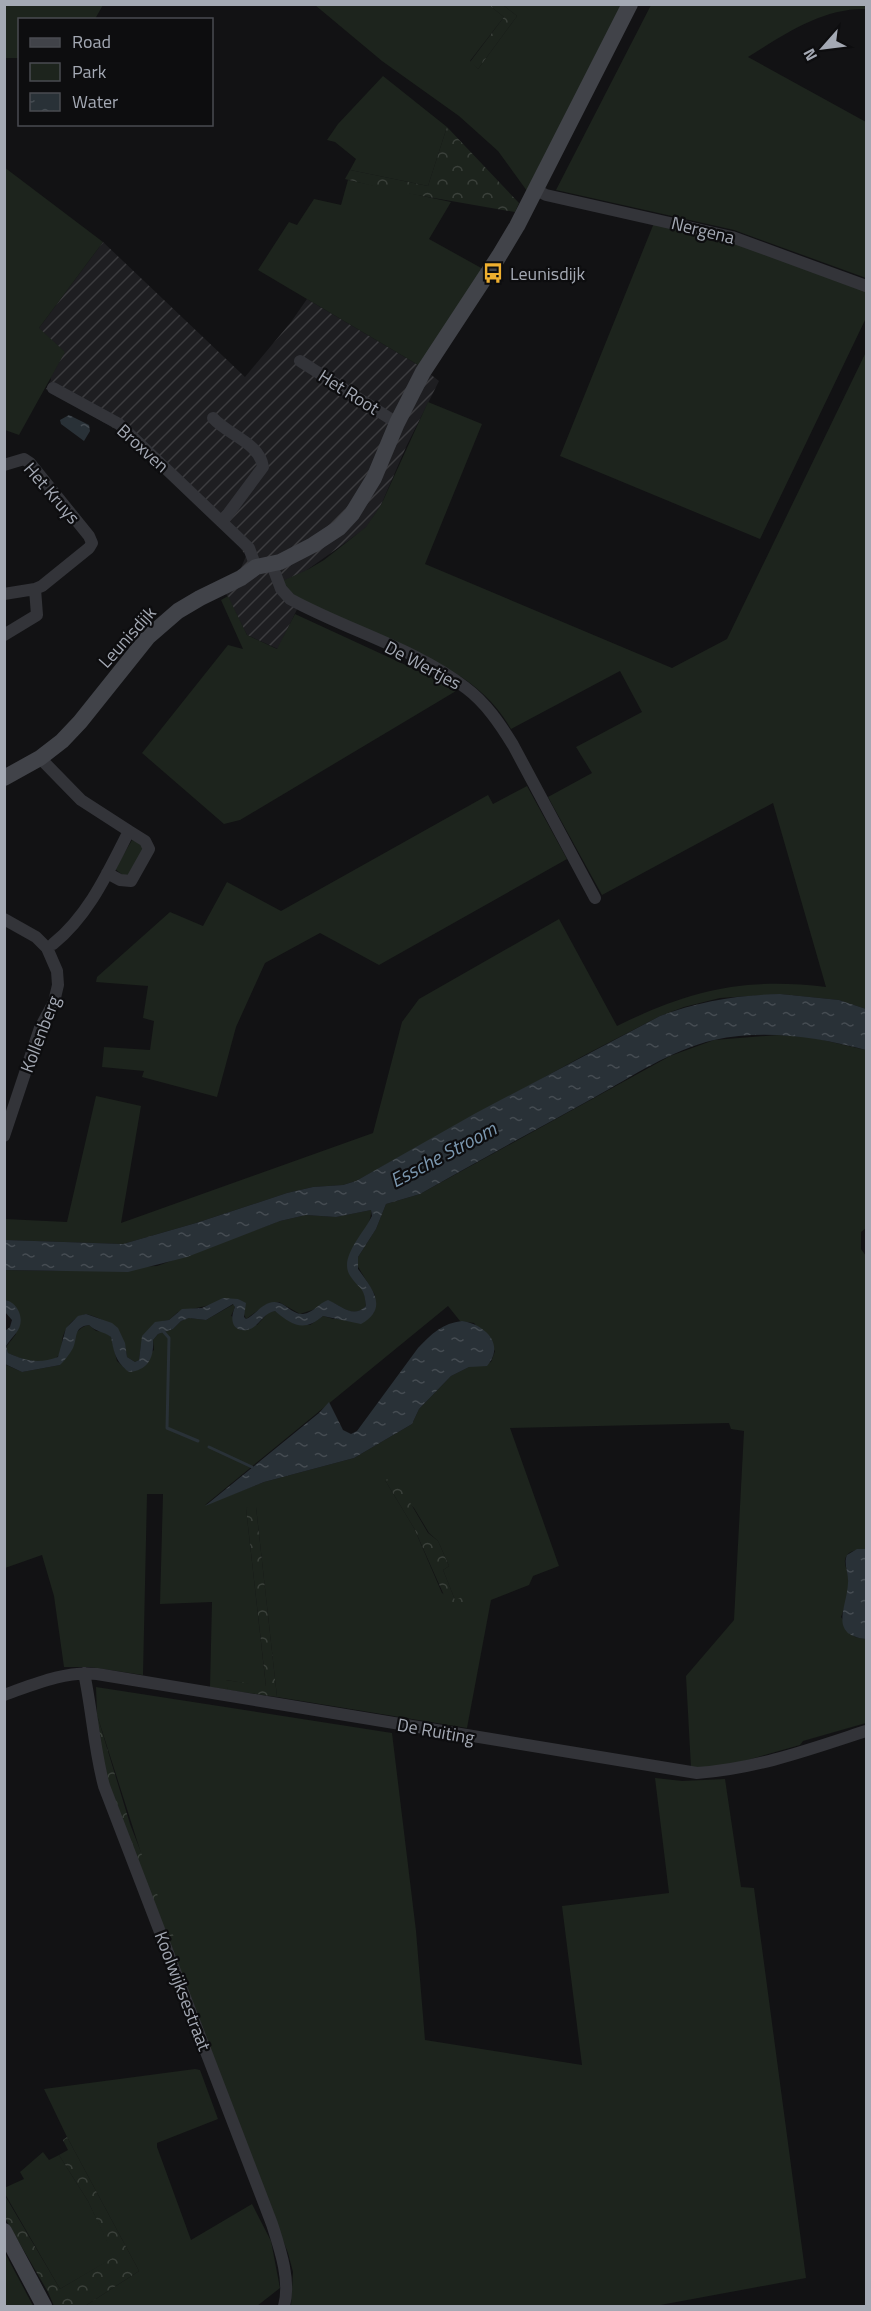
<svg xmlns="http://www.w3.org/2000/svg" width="871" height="2311" viewBox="0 0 871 2311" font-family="'Titillium Web',sans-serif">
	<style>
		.industrial { fill: url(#industrial-furrows) }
		.green { fill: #1d241d; fill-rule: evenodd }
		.forest { fill: url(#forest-crowns) }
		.water { fill: url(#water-ripples) }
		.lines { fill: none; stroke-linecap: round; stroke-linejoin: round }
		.stream { stroke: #293137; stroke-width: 3 }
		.street { stroke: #333439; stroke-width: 12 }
		.secondary { stroke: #414349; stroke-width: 16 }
		.labels { text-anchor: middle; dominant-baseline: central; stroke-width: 4.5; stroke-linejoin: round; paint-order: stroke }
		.street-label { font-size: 18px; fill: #a4a9b4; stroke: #0d0d0f }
		.poi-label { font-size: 18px; fill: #a4a9b4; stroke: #0d0d0f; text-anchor: start }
		.water-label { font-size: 20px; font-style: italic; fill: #7b97af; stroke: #0d0d0f }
	</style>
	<defs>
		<pattern id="industrial-furrows" width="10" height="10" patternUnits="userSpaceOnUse" patternTransform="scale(1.5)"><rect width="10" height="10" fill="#1e1e21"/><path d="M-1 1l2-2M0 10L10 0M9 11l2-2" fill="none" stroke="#3c3c3f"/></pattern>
		<pattern id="forest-crowns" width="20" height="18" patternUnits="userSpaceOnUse" patternTransform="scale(1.5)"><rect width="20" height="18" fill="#1d241d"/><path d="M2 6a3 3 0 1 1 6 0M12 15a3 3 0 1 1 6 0" fill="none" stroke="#3b413b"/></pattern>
		<pattern id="water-ripples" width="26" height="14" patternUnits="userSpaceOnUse" patternTransform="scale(1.5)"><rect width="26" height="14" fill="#293137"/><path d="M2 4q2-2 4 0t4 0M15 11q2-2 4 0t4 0" fill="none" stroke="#454c52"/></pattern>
	</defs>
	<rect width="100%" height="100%" fill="#121214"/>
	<path class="industrial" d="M103 242 245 377 291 322 307 299 420 366 439 381 406 447 381 505 366 528 307 570 301 601 278 649 247 635 222 586 238 575 246 556 236 542 117 430 46 389 51 380 39 328Z"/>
	<path class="green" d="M5 4H103V5L95 19 20 20 19 58H5Z
		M315 5H489L504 17 470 61 478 69 517 16 503 5H625L527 191 498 151 459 116 382 61Z
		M651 5H866V9C822 8 785 34 748 57L866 122V278L734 230 556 190Z
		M383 76 447 127 428 186 350 170 356 159 335 142 327 140 338 124Z
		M4 167 103 242 39 328 65 352 19 435 5 430Z
		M348 180 451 202 429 239 483 269 420 366 258 270 289 222 297 225 314 199 341 205Z
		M654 223 724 239 866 291V318L760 539 560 456Z
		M866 352V1009L839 1000 780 994 720 998 684 1007 660 1016 583 1056 356 1181 343 1185 313 1187 287 1193 196 1223 123 1244 5 1240V1219L67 1222 96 1096 141 1106 121 1223 373 1133 402 1022 419 999 559 919 617 1026C690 990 745 977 826 987L773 803 602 895 548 797 592 773 576 747 642 712 620 671 511 729C496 703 476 685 450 670L301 601 280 582 307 570 324 560 366 527 381 505 428 402 482 424 425 564 672 668 727 639Z
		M228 596 247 635 277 649 295 614 425 674 456 691 240 820 224 824 142 753 228 645 243 649 221 600Z
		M527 786 567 859 379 965 320 933 265 963 236 1027 217 1097 142 1077 144 1071 102 1067 104 1047 150 1050 154 1021 143 1018 148 986 96 982 97 977 170 912 203 926 227 882 281 911 488 795 493 804Z
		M132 840 138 842 144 849 133 873 124 876 115 869Z
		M778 1035 810 1037 866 1050V1228L861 1232V1249L866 1256V1549C859 1549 849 1550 846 1557 843 1562 847 1570 848 1575 850 1590 846 1604 841 1617L855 1637 866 1639V1723L803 1741 800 1745 723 1767 691 1768 686 1676 734 1620 744 1431 731 1429 729 1423 510 1428 559 1566 533 1576 529 1585 491 1600 467 1728 277 1697 256 1507 246 1508 266 1687 226 1680 228 1690 210 1687 212 1602 160 1604 163 1494H147L143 1675 90 1667H64L54 1596 42 1555 5 1568 4 1364 22 1372 60 1365C67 1352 73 1327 89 1325L96 1331 105 1332 111 1337 117 1361 129 1372 154 1350 153 1340 158 1334 173 1329 181 1321 189 1318 206 1320 234 1304 235 1307 231 1316 257 1325 269 1312 275 1311 295 1324 310 1325 323 1316 334 1319 374 1313 375 1295 357 1265 358 1257 376 1229 386 1204 420 1194 670 1056 714 1040ZM448 1306 460 1321 474 1323 495 1351 491 1362 469 1367 451 1376 419 1409 412 1424 354 1458 264 1482 205 1505ZM385 1480 414 1508 429 1533 438 1541 449 1566 443 1570 455 1600 442 1593 414 1528Z
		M371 1210C372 1228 355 1238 351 1254 349 1259 349 1267 349 1273L364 1291 366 1306C355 1317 346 1310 334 1303L300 1314 279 1302 267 1304 246 1319 238 1299 178 1312 169 1320 163 1321 141 1345 139 1360 135 1362 127 1357C124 1330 111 1321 86 1314 74 1317 67 1325 63 1336 61 1342 63 1350 59 1355 47 1370 21 1359 8 1353L6 1347 16 1334 9 1301 5 1300V1270L52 1271 157 1266 280 1221 306 1215 336 1217Z
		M96 1687 392 1733 416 1931 425 2040 582 2065 562 1906 669 1893 655 1778 682 1781 725 1779 741 1887 754 1888 806 2278 655 2306H291L293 2272 288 2253 184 1988 97 1715Z
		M195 2069 200 2070 218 2119 157 2143V2147L191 2240 252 2204 271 2241 280 2288 257 2306H85L139 2271 67 2137 44 2089Z
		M43 2152 49 2160 59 2155 88 2201 115 2257 60 2289 5 2194 4 2188 24 2179 20 2172Z
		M4 2251 30 2300 33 2306H5Z"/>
	<path class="forest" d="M489 5H503L517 16 478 69 470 62 504 17Z
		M447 127 519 203 515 212 394 191 345 179 350 170 428 186Z
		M395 1477 428 1533 438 1541 449 1566 443 1570 455 1600 473 1592 471 1603 451 1611 414 1528 385 1480Z
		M250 1506 256 1507 277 1697 228 1690 225 1680 266 1686 246 1508Z
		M97 1715 130 1824 182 1958 184 1988 95 1765Z
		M67 2137 139 2271 85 2306H54L48 2292 5 2218 4 2194 60 2289 114 2257 88 2201 59 2155 68 2150 63 2140Z"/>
	<path class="water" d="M69 415 89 425 90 431 84 441 61 424 60 420Z
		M780 994 839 1000 866 1009V1050C817 1037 765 1029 714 1040 671 1050 633 1076 595 1097 537 1129 478 1161 420 1194L386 1204 376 1229 358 1257V1269C371 1287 390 1308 361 1324L323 1316C304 1332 293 1326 275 1311 262 1313 259 1328 247 1330 231 1332 230 1318 235 1307L233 1304 206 1320 189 1318 181 1321 173 1329 158 1334 153 1340C154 1358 148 1370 129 1372 116 1362 114 1353 111 1337 103 1331 96 1332 89 1325 73 1327 78 1337 73 1348 69 1355 65 1360 60 1365L22 1372 5 1364V1331L10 1327 12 1320 5 1312V1300C11 1301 16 1305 19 1312 25 1328 14 1334 6 1346L8 1353C26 1361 39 1364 58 1357L66 1328 78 1316 86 1314 112 1323 118 1328 125 1343 127 1357 135 1362 139 1360 142 1336 155 1322 169 1320 182 1309 202 1308 223 1298 238 1299 246 1303 244 1317 246 1319C254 1316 260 1306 269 1303 284 1298 290 1315 303 1314 313 1313 319 1303 328 1300 342 1306 353 1319 366 1306 364 1286 361 1291 351 1277 337 1259 364 1233 372 1216L371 1210 336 1217 306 1215 280 1221 187 1257 128 1272 5 1270V1240L123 1244 196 1223 287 1193 313 1187 343 1185 356 1181 476 1113 660 1016C699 1001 738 995 780 994Z
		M462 1321C484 1324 506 1344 487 1366L469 1367 451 1376 419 1409 412 1424 354 1458 264 1482 205 1506 319 1413 329 1402 343 1430 351 1434 357 1431 418 1348C431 1334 443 1323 462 1321Z
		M857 1549H866V1639C828 1634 847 1608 848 1583 849 1573 843 1564 847 1555Z"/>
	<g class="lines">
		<path class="stream" d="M163 1331 169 1338 167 1428 198 1441
			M209 1447 252 1467"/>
		<path class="street" d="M536 190 546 195 732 237 866 286
			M300 361 397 423
			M53 388 119 424 249 548 256 567
			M213 418C228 435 260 443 263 467L222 522
			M4 465 24 459 30 463 89 536 92 543 89 548 42 586 35 589 4 594
			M272 565 281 589 290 599C346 630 417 649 466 688 486 703 500 724 513 745L595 898
			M4 635 37 615 35 589
			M40 758 81 800 129 831C108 872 89 915 53 944
			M107 873 120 880 131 881 149 849 145 841 129 831
			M4 919 36 937 47 948 57 971 58 985 54 1002 40 1028 4 1136
			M84 1673C92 1710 94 1749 104 1786L272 2224C280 2249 291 2281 284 2306
			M4 1695C35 1684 64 1671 97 1674L697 1773C756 1769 811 1749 866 1731"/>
		<path class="secondary" d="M4 778 40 758 62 741 80 722 148 637 178 611 200 598 241 578 256 567 280 562 313 545 339 528 352 514 374 478 397 423 423 372 499 256 517 226 630 4
			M4 2231 44 2306"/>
	</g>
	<defs>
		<g id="bus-bare" transform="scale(1.62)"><path d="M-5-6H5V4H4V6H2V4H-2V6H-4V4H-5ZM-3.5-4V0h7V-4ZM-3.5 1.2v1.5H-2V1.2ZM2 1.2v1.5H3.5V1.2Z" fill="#efaf2f" stroke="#0d0d0f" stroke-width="2.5" paint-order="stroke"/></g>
	</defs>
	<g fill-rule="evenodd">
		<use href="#bus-bare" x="493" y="273"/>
	</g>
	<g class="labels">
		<g class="street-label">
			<text transform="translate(703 230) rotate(14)">Nergena</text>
			<text transform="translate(349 392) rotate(32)">Het Root</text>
			<text transform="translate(143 448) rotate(42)">Broxven</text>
			<text transform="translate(52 493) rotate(49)">Het Kruys</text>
			<text transform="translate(127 637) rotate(-48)">Leunisdijk</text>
			<text transform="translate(423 665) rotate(28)">De Wertjes</text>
			<text transform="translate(40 1034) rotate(-69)">Kollenberg</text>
			<text transform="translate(436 1731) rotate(10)">De Ruiting</text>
			<text transform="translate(183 1991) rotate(69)">Koolwijksestraat</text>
		</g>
		<g class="poi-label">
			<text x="510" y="273">Leunisdijk</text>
		</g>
		<g class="water-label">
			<text transform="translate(443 1154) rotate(-28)">Essche Stroom</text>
		</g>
	</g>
	<rect width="871" height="2311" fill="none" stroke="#a4a9b4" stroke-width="12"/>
	<rect x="18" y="18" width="195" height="108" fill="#0d0d0f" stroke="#494b51" stroke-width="1.5"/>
	<rect x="30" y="38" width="30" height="9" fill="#414349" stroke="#494b51" stroke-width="1.5"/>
	<text x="72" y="48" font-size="18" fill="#a4a9b4">Road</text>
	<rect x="30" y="63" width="30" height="18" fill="#1d241d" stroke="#494b51" stroke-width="1.5"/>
	<text x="72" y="78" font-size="18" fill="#a4a9b4">Park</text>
	<rect x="30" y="93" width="30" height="18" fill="url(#water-ripples)" stroke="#494b51" stroke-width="1.5"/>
	<text x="72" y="108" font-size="18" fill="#a4a9b4">Water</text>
	<g transform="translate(823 48) rotate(242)" stroke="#0d0d0f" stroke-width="4.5" paint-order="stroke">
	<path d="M0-4.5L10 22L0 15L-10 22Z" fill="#a4a9b4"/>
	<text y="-9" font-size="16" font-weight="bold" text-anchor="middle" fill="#a4a9b4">N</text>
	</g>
</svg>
